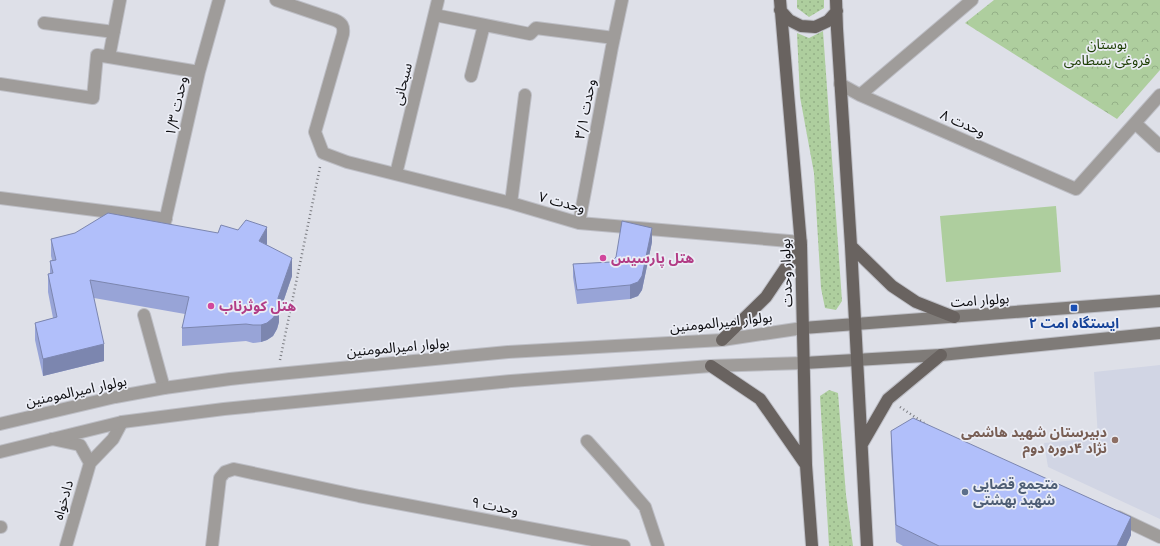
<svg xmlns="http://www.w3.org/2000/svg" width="1160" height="546" viewBox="0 0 1160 546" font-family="'Space Grotesk','Noto Sans Arabic',sans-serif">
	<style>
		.built { fill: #d1d5e4 }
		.grass { fill: url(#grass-dots) }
		.park { fill: url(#park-crowns) }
		.pitch { fill: #aece9e }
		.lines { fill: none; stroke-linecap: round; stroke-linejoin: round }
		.minor-casing { stroke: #bdbec5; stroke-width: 14 }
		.tertiary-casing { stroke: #bdbec5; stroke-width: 14 }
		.secondary-casing { stroke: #bdbec5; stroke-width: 14 }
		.primary-casing { stroke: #bdbec5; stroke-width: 14 }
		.path { stroke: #7a7b80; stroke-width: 2.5; stroke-dasharray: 1 3; stroke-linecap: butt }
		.minor { stroke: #9f9c9a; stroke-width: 12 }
		.tertiary { stroke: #9f9c9a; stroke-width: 12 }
		.secondary { stroke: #7f7b78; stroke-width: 12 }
		.primary { stroke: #696360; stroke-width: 12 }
		.wall { fill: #98a4d7 }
		.shaded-wall { fill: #7c86af }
		.building { fill: #b1bffa; stroke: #7c86af }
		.hotel-dot { fill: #d1479c; stroke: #ebedf5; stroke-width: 1.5 }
		.transit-dot { fill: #1a4fb4; stroke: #ebedf5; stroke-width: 1.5 }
		.education-dot { fill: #8d6e63; stroke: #ebedf5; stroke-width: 1.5 }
		.service-dot { fill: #5c6f8a; stroke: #ebedf5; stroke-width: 1.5 }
		.labels { text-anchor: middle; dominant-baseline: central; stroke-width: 3.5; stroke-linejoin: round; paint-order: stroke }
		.park-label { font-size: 14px; fill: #1c3d03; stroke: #ebedf5 }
		.street-label { font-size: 14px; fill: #0d0d10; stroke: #ebedf5 }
		.hotel-label { font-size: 14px; font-weight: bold; fill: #b23c85; stroke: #ebedf5; text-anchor: start }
		.transit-label { font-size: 14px; font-weight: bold; fill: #164399; stroke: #ebedf5 }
		.education-label { font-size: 14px; font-weight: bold; fill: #785e54; stroke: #ebedf5; text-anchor: end }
		.service-label { font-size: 14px; font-weight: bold; fill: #4e5e75; stroke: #ebedf5; text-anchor: start }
	</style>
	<defs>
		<pattern id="grass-dots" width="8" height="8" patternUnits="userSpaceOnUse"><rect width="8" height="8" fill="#aece9e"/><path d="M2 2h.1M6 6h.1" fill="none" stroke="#94b087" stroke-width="1.8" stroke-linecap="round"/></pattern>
		<pattern id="park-crowns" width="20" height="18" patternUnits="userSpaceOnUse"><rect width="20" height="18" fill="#aece9e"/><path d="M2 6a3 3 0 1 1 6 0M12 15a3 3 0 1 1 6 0" fill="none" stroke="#94b087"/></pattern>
	</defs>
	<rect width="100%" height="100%" fill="#dee0e8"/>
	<path class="built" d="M1160 365V519L1048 467 1044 443 1098 438 1094 372Z"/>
	<path class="grass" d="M797 0H824V8L809 17 797 8Z
		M823 31 842 301 836 310 825 308 821 288 814 173 800 97 797 33 809 38Z
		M829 390 838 393 846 495 853 546H829L820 396Z"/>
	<path class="park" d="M994 0H1160V70L1117 119 965 23Z"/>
	<path class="pitch" d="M1056 206 1061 272 946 282 940 216Z"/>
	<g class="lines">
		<g class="minor-casing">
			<path id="minor" d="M276 0 335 20C342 23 344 26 343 34L315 132 323 153 347 162 511 203 579 223 801 242
				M435 15 530 34 536 28 614 38
				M44 23 114 32
				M109 57 120 0
				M471 76 484 25
				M0 84 93 98 97 55 199 72
				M840 84 860 95 1076 189 1160 95
				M860 95 972 0
				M1135 123 1160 146
				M396 174 438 0
				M0 198 166 219
				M511 203 525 95
				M579 223 612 47 622 0
				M161 239 199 72 219 0
				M144 315 164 388
				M52 439 80 445 90 463
				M587 441 613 470 645 507 658 546
				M1118 517 1160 537
				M0 527H1
				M66 546 90 463 113 439 122 422
				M212 546 220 478 225 472 234 469 359 496 624 546"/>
		</g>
		<g class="tertiary-casing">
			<path id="tertiary" d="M0 424 115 397 164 388 230 379 278 374 508 352 722 340 803 328
				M0 452 122 422 224 409 511 381 711 366 804 363"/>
		</g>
		<g class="secondary-casing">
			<path id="secondary" d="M803 328 1160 301
				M804 363 941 355 1160 333"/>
		</g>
		<g class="primary-casing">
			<path id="primary" d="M780 0 801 245 806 465 812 546
				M836 0 837 29 851 246 867 546
				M780 10 789 20 801 26 815 27 828 21 837 11
				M851 246 892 286 916 302 954 317
				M722 340 766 297 801 245
				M711 366 760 399 806 465
				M862 444 888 399 941 355"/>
		</g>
		<path class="path" d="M280 360 320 167
			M900 407 927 425"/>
		<use href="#minor" class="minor"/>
		<use href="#tertiary" class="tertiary"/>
		<use href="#secondary" class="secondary"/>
		<use href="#primary" class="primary"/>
	</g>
	<path class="wall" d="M238 230 267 245 292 276 279 314V322L277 329 273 336 267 340 261 342 253 343 246 341 182 346V328L185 314 94 298 104 361 43 376 35 340V323L53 318 48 292V274H50V261L52 260 51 256V239L218 233Z
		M652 242 642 290 638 296 630 299 577 304 573 277V264L611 262Z
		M891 431 1131 535 1126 546H903L896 542 891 449Z"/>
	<path class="shaded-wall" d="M267 227V245L259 241Z
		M652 228V242L642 290 638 296 630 299V285Z
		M292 258V276L279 314V322L277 329 273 336 267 340 261 342V325L278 298Z
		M104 344V361L43 376V359Z
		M1131 517V535L1126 546H1117Z"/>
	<path class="building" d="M108 213 218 233 221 225 238 230 246 220 267 227 259 241 292 258 278 298 279 305 277 312 273 318 267 323 261 325H253L246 324 182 328 189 297 90 280 104 344 43 359 35 323 57 317 48 274 53 273 50 261 56 260 51 239 75 233Z
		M622 221 652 228 642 276 638 282 630 285 577 290 573 264 611 262 616 257Z
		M913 418 1131 517 1117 546H939L896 525 891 431Z"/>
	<g class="hotel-dot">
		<circle cx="603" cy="258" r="4"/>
		<circle cx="211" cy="306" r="4"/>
	</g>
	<rect class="transit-dot" x="1070" y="304" width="8" height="8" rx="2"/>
	<circle class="education-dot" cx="1115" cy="440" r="4"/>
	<circle class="service-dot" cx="965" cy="492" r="4"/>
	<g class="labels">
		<g class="park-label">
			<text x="1107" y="44">بوستان<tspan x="1107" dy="16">فروغی بسطامی</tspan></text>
		</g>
		<g class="street-label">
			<text transform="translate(402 84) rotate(-76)">سبحانی</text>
			<text transform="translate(176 106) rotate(-78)">وحدت ۱/۳</text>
			<text transform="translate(585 109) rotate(-79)">وحدت ۳/۱</text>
			<text transform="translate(963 123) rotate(24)">وحدت ۸</text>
			<text transform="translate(562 202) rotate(15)">وحدت ۷</text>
			<text transform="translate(786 273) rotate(-92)">بولوار وحدت</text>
			<text transform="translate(980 300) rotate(-4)">بولوار امت</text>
			<text transform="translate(721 322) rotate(-6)">بولوار امیرالمومنین</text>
			<text transform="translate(398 347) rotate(-5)">بولوار امیرالمومنین</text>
			<text transform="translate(76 391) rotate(-12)">بولوار امیرالمومنین</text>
			<text transform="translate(63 500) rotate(-74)">دادخواه</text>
			<text transform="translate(495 506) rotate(11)">وحدت ۹</text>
		</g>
		<g class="hotel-label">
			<text x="611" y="258">هتل پارسیس</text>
			<text x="219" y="306">هتل کوثرناب</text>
		</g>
		<g class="transit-label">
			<text x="1074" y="323">ایستگاه امت ۲</text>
		</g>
		<g class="education-label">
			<text x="1107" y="432">دبیرستان شهید هاشمی<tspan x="1107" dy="16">نژاد ۴دوره دوم</tspan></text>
		</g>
		<g class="service-label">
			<text x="973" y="484">متجمع قضایی<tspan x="973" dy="16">شهید بهشتی</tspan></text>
		</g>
	</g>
</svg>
